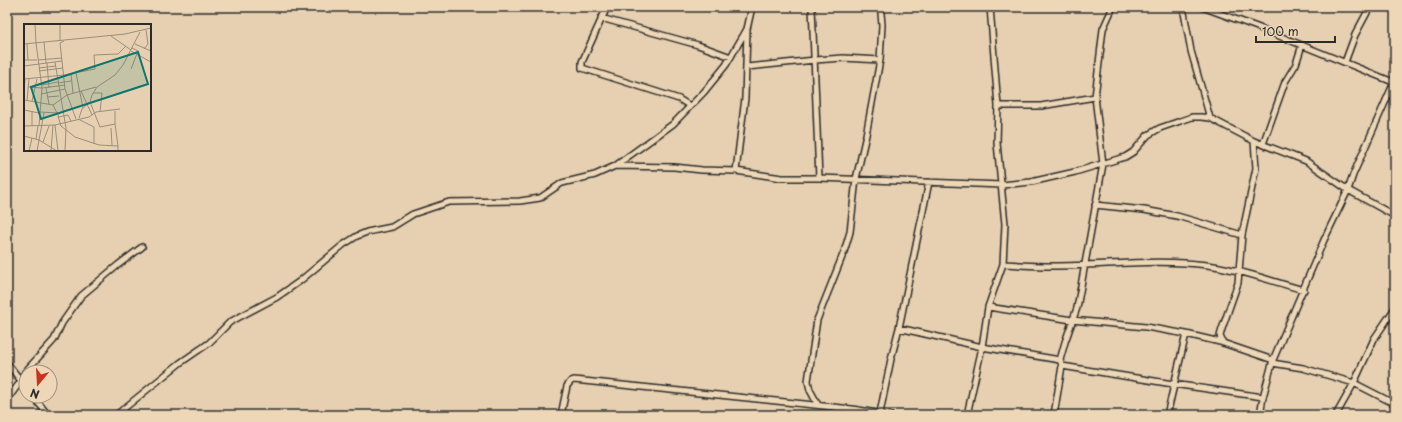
<svg xmlns="http://www.w3.org/2000/svg" width="1402" height="422" viewBox="0 0 1402 422" font-family="'Playpen Sans',sans-serif">
	<style>
		.lines { fill: none; stroke-linecap: round; stroke-linejoin: round }
		.street-casing { stroke: #2b2b2b; stroke-width: 8 }
		.street { stroke: #eed7b7; stroke-width: 5 }
		.inset-road { fill: none; stroke: #9b8e7b; stroke-width: 1 }
		.view { fill: #0f766e; fill-opacity: 0.15; stroke: #0f766e; stroke-width: 2 }
		.inset-edge { fill: none; stroke: #2b2b2b; stroke-width: 2 }
	</style>
	<rect width="100%" height="100%" fill="#e6d0b1"/>
	<filter id="ink" filterUnits="userSpaceOnUse"><feTurbulence type="fractalNoise" baseFrequency=".025" numOctaves="2"/><feDisplacementMap in="SourceGraphic" scale="8" xChannelSelector="R" yChannelSelector="G"/><feConvolveMatrix kernelMatrix="1 2 1 2 8 2 1 2 1" color-interpolation-filters="sRGB"/></filter>
	<g filter="url(#ink)">
		<g class="lines">
			<g class="street-casing">
				<path id="street" d="M607 7 582 62V68L679 99 690 106
					M812 7 819 178
					M1183 7 1191 51 1210 118
					M1202 7 1257 27 1393 82
					M601 18 698 45 731 57
					M1345 62 1355 35 1370 7
					M747 67 815 60 843 58 880 60
					M998 106H1041L1095 97
					M1263 144 1285 82 1296 64 1302 45
					M615 166 674 167 702 170 736 171 782 178H819L1002 185 1031 182 1075 172 1125 157 1133 152 1148 135 1160 128 1192 117H1201L1210 118 1254 141 1306 161 1348 190 1395 216
					M736 171 745 98 747 30
					M1095 205 1144 210 1177 216 1242 235
					M1003 264C1020 265 1037 266 1054 266 1105 266 1156 258 1207 265 1237 268 1273 282 1304 290
					M988 307 1072 320 1146 327 1186 334 1220 342 1273 360
					M899 328 982 347 1060 360
					M1223 343 1220 336 1222 329 1238 283 1242 235 1256 168 1254 141
					M7 363 26 387
					M1272 363 1303 368 1354 383 1395 404
					M1062 366 1173 384 1263 397
					M33 396 48 415
					M7 400 21 381 25 372 54 340 62 323 81 296 118 265 142 247
					M818 405 810 390 808 381 817 320 844 252 850 232 856 179 866 135 880 60 882 25 881 13 879 7
					M880 413 891 359 899 328 929 182
					M116 415 180 363 209 343 230 322 277 297 300 281 343 245 357 236 367 232 392 227 413 214 449 202 520 201 540 198 562 183 595 175 615 166 673 124 704 92 726 65 747 29 752 7
					M561 415 567 386 571 381 574 380 852 409 890 415
					M967 415 982 347 988 307 1003 264 1005 224 997 143 998 106 990 7
					M1054 415 1062 366 1060 360 1065 342 1077 308 1103 164 1095 97 1103 29 1113 7
					M1167 415 1186 334
					M1260 415 1263 397 1273 360 1324 240 1348 190 1353 175 1395 80
					M1336 415 1354 383 1374 339 1395 308"/>
			</g>
			<use href="#street" class="street"/>
		</g>
	</g>
	<g transform="translate(24 24)">
		<rect width="127" height="127" fill="#e6d0b1"/>
		<path class="inset-road" d="M11 0 12 19M87 12 107 26M36 16V0M40 17 36 19 41 65 52 95M20 18 22 39M12 19 18 64 15 102M0 20 101 10 127 4M3 20 4 36M111 20 127 27M120 25 124 20 122 6M107 27 127 38M0 36H13M14 36 38 34M31 38 42 104 41 127M23 39 25 64M0 42 38 37M15 44 32 42M107 45 114 27 108 24M15 47 39 44M52 49 59 84M47 50 49 69M40 51 71 45 70 31 94 30 102 22M0 55 40 51M34 59 47 57M18 61 34 58M4 63 18 64M18 64 41 61M22 64 25 80M57 67 68 91M0 69 1 55M69 69H78L76 88M17 70 41 65M23 73 35 72M0 76 29 81 43 71 72 63M3 77 5 55M8 77 13 55M29 81 35 93 44 91 47 97M0 86 15 89M16 88 34 89M34 92 37 102 51 113 75 121 94 122V127M55 94 58 85 66 78M54 95 70 103V120M91 100 94 122M31 101 34 127M0 102 31 101 65 93 72 88 96 85M8 102V87M76 103 66 78 68 71 73 63 91 51 99 41 116 8M76 103 91 100V87M87 104 88 121M0 112 15 116 33 127M12 115 14 102M19 118 25 102M5 127 8 114M13 127 20 89M27 127 29 101"/>
		<path class="view" d="M114 28 124 60 17 95 7 63Z"/>
		<rect width="127" height="127" class="inset-edge"/>
	</g>
	<rect width="1402" height="422" fill="none" stroke="#eed7b7" stroke-width="24"/>
	<rect x="12" y="12" width="1378" height="398" fill="none" stroke="#2b2b2b" stroke-width="1.5" filter="url(#ink)"/>
	<g transform="translate(38 384) rotate(198)"><circle r="19" fill="#eed7b7" stroke="#a0927f"/>
	<path d="M0-3L7 15L0 10L-7 15Z" fill="#c8321e"/>
	<text y="-6" font-size="11" font-weight="bold" text-anchor="middle" fill="#2b2b2b">N</text>
	</g>
	<path d="M1256 36v6h79v-6" fill="none" stroke="#2b2b2b" stroke-width="2"/>
	<text x="1262" y="36" font-size="12" fill="#2b2b2b" stroke="#eed7b7" stroke-width="3" paint-order="stroke">100 m</text>
</svg>
